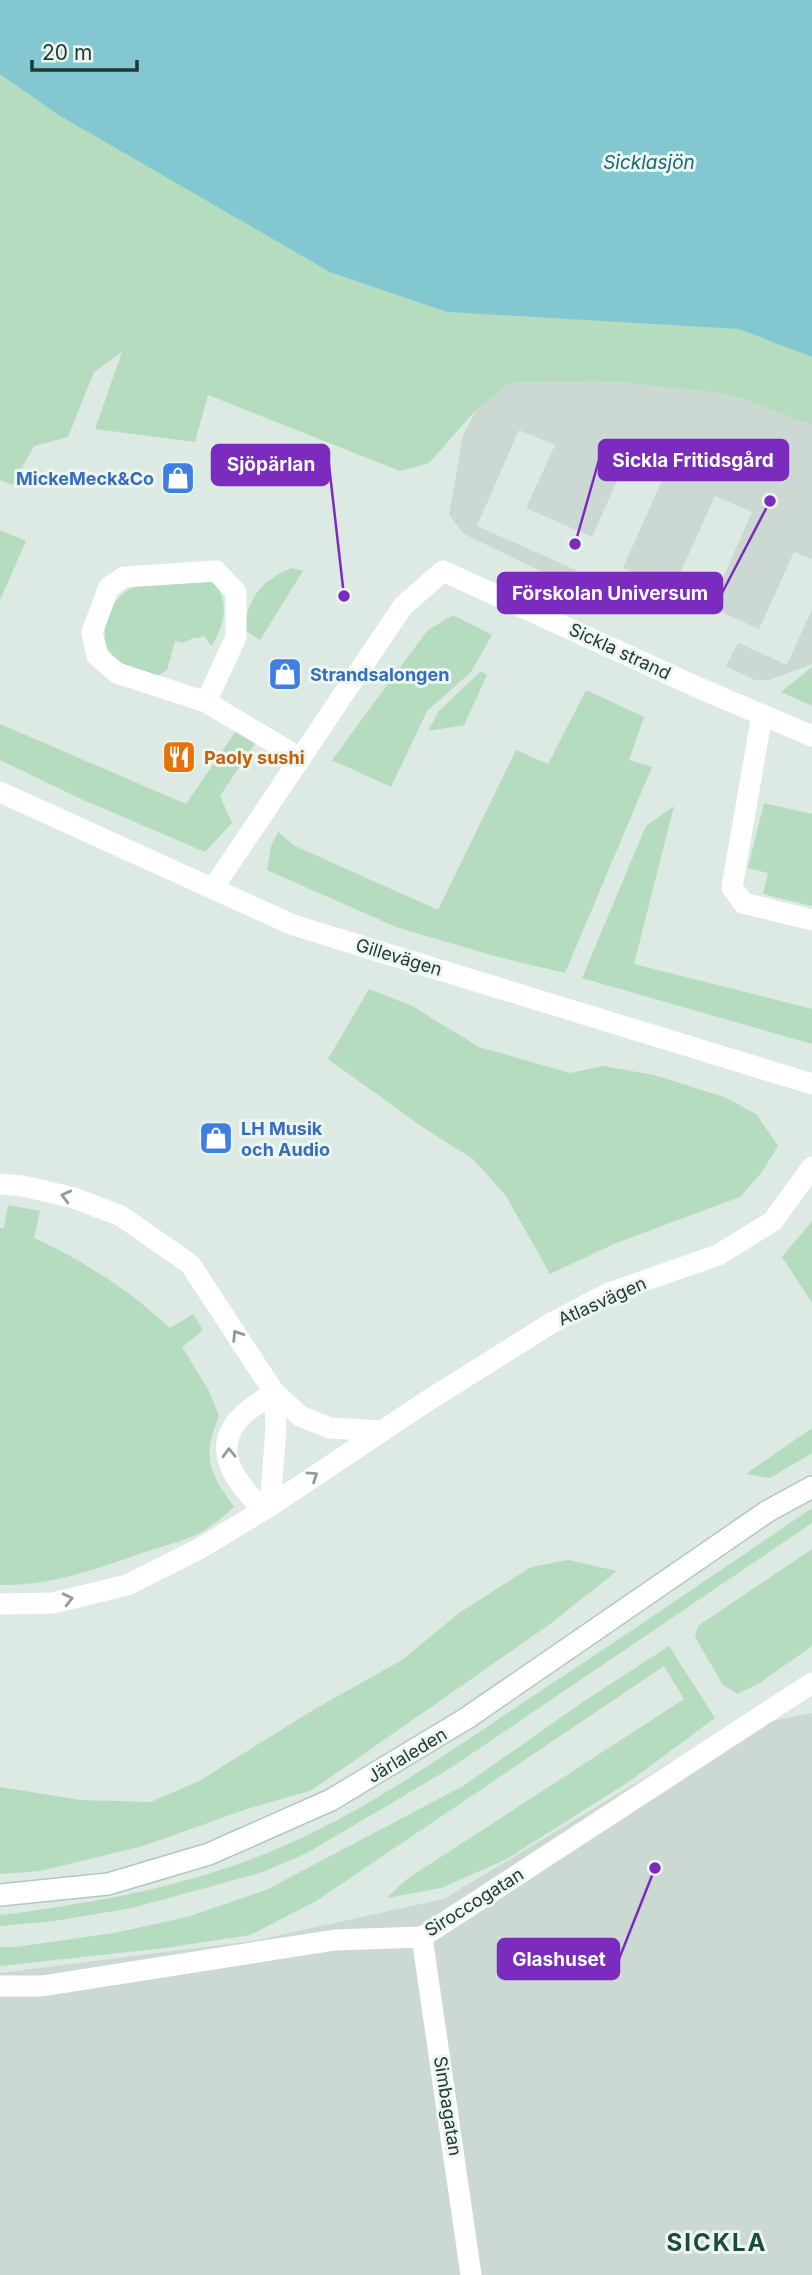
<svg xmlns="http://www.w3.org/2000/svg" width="812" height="2275" viewBox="0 0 812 2275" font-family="Inter,sans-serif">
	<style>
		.built { fill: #cbd9d2 }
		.green { fill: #b5dcbe }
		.water { fill: #83c8d1 }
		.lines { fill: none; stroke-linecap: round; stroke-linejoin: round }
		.secondary-casing { stroke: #b0c9bf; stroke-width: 24 }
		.minor { stroke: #fff; stroke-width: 21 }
		.secondary { stroke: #fff; stroke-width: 21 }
		.oneway { stroke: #8f9c98 }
		.labels { text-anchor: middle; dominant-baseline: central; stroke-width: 6; stroke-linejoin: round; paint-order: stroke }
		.shop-label { font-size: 18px; font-weight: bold; fill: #366cbe; stroke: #edf6f1; text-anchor: start }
		.street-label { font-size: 18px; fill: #1f3931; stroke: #edf6f1 }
		.food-label { font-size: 18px; font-weight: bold; fill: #c56008; stroke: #edf6f1; text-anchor: start }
		.water-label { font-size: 19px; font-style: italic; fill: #186975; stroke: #edf6f1 }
		.district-label { font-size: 24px; font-weight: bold; letter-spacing: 2px; fill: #1b4b3d; stroke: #edf6f1 }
		.leader { fill: none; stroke: #7b2cbf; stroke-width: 2.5 }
		.callout-dot { fill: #7b2cbf; stroke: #edf6f1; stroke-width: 2.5 }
		.callout { fill: #7b2cbf; stroke: #7b2cbf; stroke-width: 2.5 }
		.callout-label { font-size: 19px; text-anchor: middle; font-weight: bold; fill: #fff }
	</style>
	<rect width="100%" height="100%" fill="#dde9e3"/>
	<path class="built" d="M606 381 729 394 812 425V559L794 552 759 629 710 607 752 512 715 496 672 591 623 568 665 473 628 456 592 537 526 508 555 445 519 430 477 526 576 570 569 585 464 534 449 515 463 436 476 410 510 383Z
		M812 609V664L769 680H755L726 666 738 643 787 665Z
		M812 1713V2275H0V1973L253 1941 444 1899 722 1731Z"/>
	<path class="green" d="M0 67 447 312 700 326 641 275 784 346 812 357V425L729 394 606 381 510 383 476 410 429 463 400 471 208 395 195 442 95 429 122 352 94 372 68 437 34 446 12 485 0 480Z
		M0 530 26 541 0 600Z
		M291 568 303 571 260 640 244 630C249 596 260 582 291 568Z
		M212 581C230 599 225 623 213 644L210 645 205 636 198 638 196 637 182 643 175 641 167 670 156 677C144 672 126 667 116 659 92 640 110 594 135 587 159 579 187 581 212 581Z
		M453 615 492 635 471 672 427 711 391 787 332 760 427 631Z
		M812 667V706L781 692Z
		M481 671 487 675 464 725 428 731 439 711Z
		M586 690 644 717 629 760 652 767 565 973 498 957 396 927 267 870 271 846 278 832 295 846 438 910 516 750 548 764Z
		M0 724 186 804 236 731 256 742 220 796 232 823 205 852 79 798 0 760Z
		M764 803 812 814V906L763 894 768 873 748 868Z
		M674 806 634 964 812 1009V1044L582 978 646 826Z
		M369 989 412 1006 479 1047 570 1073 603 1066 654 1075 727 1098 757 1115 778 1146 761 1173 740 1197 616 1243 550 1274 506 1196 473 1159 424 1128 328 1059Z
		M8 1205 40 1211 34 1238C84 1261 129 1290 170 1328L193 1314 203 1330 182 1347 209 1391 219 1416C202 1458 208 1470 234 1507 222 1518 209 1529 194 1536 179 1542 163 1546 148 1551 99 1568 52 1586 0 1585V1228H4Z
		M812 1221V1303L782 1257Z
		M812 1428V1453L770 1478 746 1474Z
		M812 1508V1523L449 1769 307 1853 263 1872 132 1908 55 1921 0 1926V1915C93 1903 185 1887 272 1851 357 1816 433 1763 509 1712 611 1645 711 1577 812 1508Z
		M812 1549V1646L761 1682 738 1694 723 1685 695 1637 698 1626Z
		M568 1560 617 1571 550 1624 312 1790 244 1810 143 1846 40 1871 0 1874V1787L80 1800 151 1802 199 1781 315 1709 402 1660 459 1613 531 1567Z
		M669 1646 715 1718 630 1781 507 1859 441 1888 387 1898 407 1879 684 1699 664 1666 316 1901 250 1935 165 1948 0 1966V1947H16L114 1933 187 1917 266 1890 463 1786 580 1704Z"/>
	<path class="water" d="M0 0H812V357L739 329 447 312 330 272 57 114 0 74Z"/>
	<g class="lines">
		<g class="secondary-casing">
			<path id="secondary" d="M0 1895 108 1884 209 1854 331 1800 467 1718 768 1511 812 1487"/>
		</g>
		<path class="minor" d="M206 702 117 673 97 656 92 632 109 587 124 577 216 571 236 592V637L206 702 300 758
			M762 715 732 887 743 903 812 920
			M0 792 293 925 812 1084
			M213 888 403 606 443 571 697 687 812 736
			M0 1184 23 1186 74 1198 121 1216 190 1264 274 1392 300 1416 330 1428 381 1431
			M270 1506 276 1429 274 1392
			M262 1510C240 1484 209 1453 239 1419 248 1408 263 1401 274 1392
			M0 1604 53 1603 127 1585 199 1549 270 1506 424 1403 553 1322 609 1293 718 1255 773 1221 812 1167
			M422 1937 471 2275
			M0 1986H42L335 1940 422 1937 812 1683"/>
		<use href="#secondary" class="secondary"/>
	</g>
	<defs><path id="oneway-chevron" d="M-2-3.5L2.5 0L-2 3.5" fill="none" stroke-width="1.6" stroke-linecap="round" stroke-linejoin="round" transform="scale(1.75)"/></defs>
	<g class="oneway">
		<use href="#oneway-chevron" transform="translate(66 1196) rotate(-166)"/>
		<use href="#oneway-chevron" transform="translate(237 1335) rotate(-123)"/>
		<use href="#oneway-chevron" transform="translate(229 1453) rotate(-92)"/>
		<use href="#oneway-chevron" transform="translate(313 1476) rotate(-34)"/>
		<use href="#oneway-chevron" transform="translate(68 1599) rotate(-14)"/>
	</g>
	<defs>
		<g id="shop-square" transform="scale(1.75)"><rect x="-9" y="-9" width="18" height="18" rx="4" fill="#3f7fe0" stroke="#edf6f1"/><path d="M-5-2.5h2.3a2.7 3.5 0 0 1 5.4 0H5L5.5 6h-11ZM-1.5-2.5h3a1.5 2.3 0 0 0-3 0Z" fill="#fff"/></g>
		<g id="restaurant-square" transform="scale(1.75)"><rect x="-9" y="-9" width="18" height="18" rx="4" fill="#e8710a" stroke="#edf6f1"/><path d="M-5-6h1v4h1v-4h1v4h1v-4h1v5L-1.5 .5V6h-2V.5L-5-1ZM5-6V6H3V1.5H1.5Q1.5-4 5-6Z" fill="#fff"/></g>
	</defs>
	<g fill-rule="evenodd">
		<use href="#shop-square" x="178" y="478"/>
		<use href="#shop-square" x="285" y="674"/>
		<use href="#restaurant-square" x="179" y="757"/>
		<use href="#shop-square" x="216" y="1138"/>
	</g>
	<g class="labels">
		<g class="shop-label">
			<text x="154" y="478" text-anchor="end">MickeMeck&amp;Co</text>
			<text x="310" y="674">Strandsalongen</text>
			<text x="241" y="1128">LH Musik<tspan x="241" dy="21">och Audio</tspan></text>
		</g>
		<g class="street-label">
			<text transform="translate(620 651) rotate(25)">Sickla strand</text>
			<text transform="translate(399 957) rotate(17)">Gillevägen</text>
			<text transform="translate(602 1301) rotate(-24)">Atlasvägen</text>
			<text transform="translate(407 1755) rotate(-31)">Järlaleden</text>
			<text transform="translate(474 1902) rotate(-32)">Siroccogatan</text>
			<text transform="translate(448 2106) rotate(81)">Simbagatan</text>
		</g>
		<g class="food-label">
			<text x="204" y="757">Paoly sushi</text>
		</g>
		<g class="water-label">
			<text x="649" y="162">Sicklasjön</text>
		</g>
		<g class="district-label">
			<text x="717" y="2242">SICKLA</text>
		</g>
	</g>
	<path class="leader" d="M575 544L599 460M344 596L329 465M770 501L722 593M655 1868L619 1959"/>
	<g class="callout-dot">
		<circle cx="575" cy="544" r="7"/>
		<circle cx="344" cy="596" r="7"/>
		<circle cx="770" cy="501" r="7"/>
		<circle cx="655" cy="1868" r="7"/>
	</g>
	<g class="callout">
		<rect x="599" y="440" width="189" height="40" rx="7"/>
		<rect x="212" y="445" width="117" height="40" rx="7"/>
		<rect x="498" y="573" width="224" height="40" rx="7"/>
		<rect x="498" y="1939" width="121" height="40" rx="7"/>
	</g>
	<g class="callout-label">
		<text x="693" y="467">Sickla Fritidsgård</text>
		<text x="271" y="471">Sjöpärlan</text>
		<text x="610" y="600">Förskolan Universum</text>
		<text x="559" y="1966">Glashuset</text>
	</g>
	<path d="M32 60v10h105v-10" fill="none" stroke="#1f3931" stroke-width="3.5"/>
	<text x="42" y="60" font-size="21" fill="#1f3931" stroke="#edf6f1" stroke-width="5" paint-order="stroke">20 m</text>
</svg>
